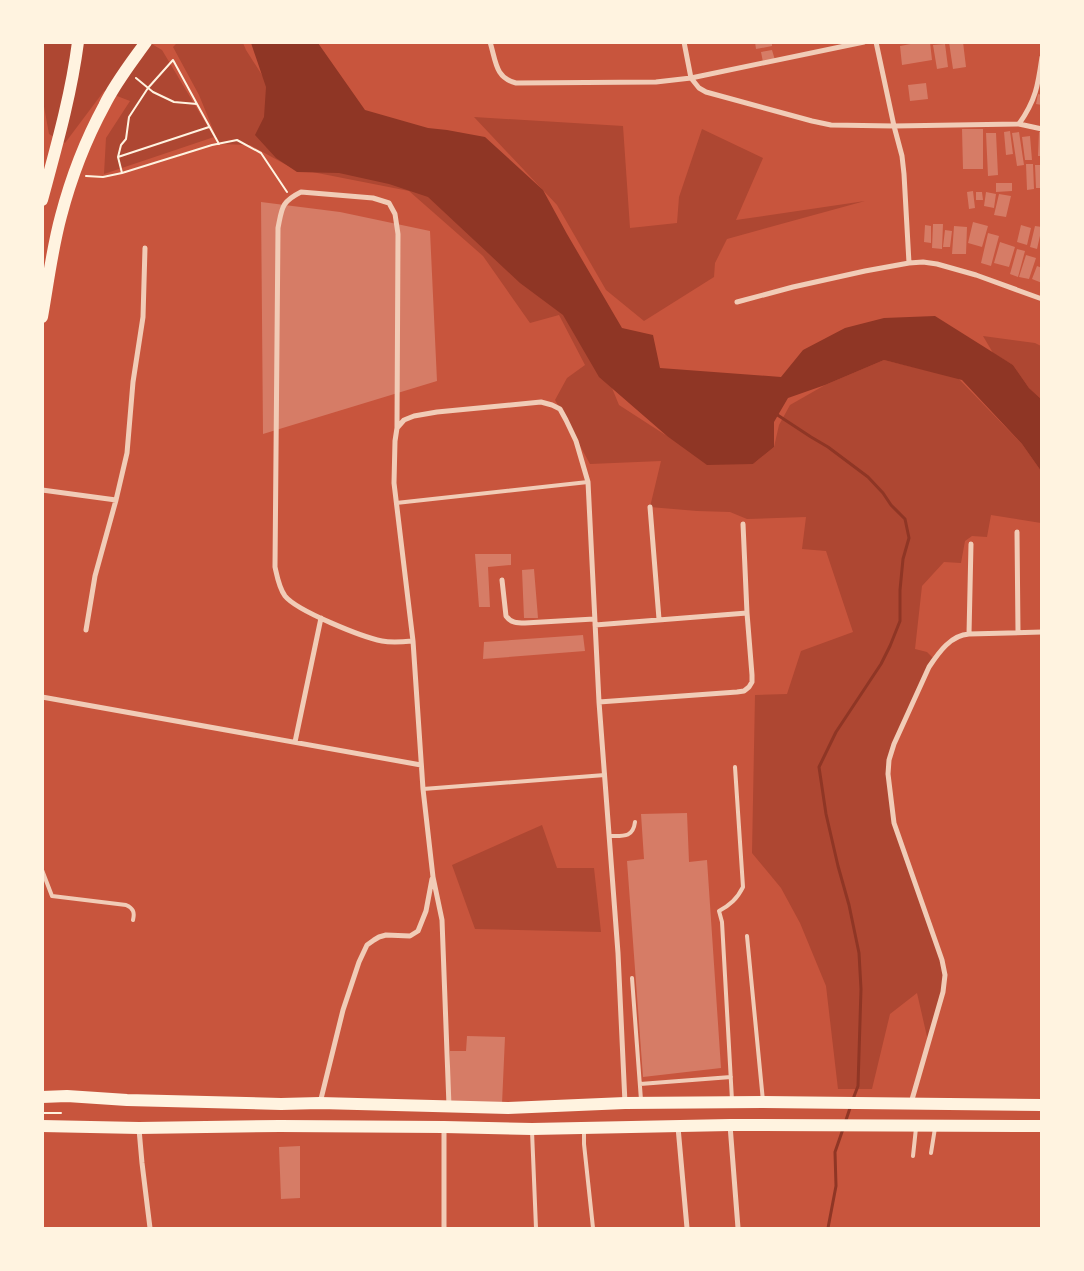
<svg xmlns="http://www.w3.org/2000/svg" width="1084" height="1271" viewBox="0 0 1084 1271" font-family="Signika,sans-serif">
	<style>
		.green { fill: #ae4732 }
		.water { fill: #8f3625 }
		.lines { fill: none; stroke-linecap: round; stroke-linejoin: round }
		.stream { stroke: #8f3625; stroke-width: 3 }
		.building { fill: #d67c66 }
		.path { stroke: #fff3e0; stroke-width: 2 }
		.service { stroke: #f1ccb7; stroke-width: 4 }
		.minor { stroke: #f1ccb7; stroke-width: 5 }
		.trunk { stroke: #fff3e0; stroke-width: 12 }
	</style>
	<rect width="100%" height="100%" fill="#c8553d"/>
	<path class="green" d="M42 43H150L162 50 214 137 104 174 106 138 130 101 104 91 65 143 49 134 43 101Z
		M177 43H243L246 50 294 125 422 150 581 313 619 405 667 436 753 464 774 447 779 425 790 405 825 385 884 360 958 378 1022 444 1041 471V523L991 515 987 537 972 536 965 541 961 563 944 562 922 586 915 649 927 652 935 660 894 744 888 774 894 823 945 975 928 1041 917 993 890 1014 872 1089H838L826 986 800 923 781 888 752 853 755 695 787 694 801 651 853 632 826 551 802 549 806 517 747 519 730 512 697 511 650 507 661 461 590 464 555 400 567 378 585 365 559 315 530 323 483 256 409 191 292 168 250 145 219 144 199 95 173 47Z
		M474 117 623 126 630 228 677 223 679 197 702 129 763 158 736 220 865 201 727 239 715 263 714 277 644 321 606 290 557 205Z
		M983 336 1035 343 1041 346V399L1029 388 1013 365 993 353Z
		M542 825 557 868H594L601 932 475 929 452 865Z"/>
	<path class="water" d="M251 43H318L365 110 428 128 447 130 485 137 543 190 567 234 622 328 653 335 660 368 781 377 803 350 845 328 884 318 935 316 1013 365 1029 388 1041 399V471L1022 444 962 380 884 360 825 385 788 398 774 422V447L753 464 707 465 667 436 599 377 563 315 520 283 428 197 389 184 339 173 297 172 276 158 255 135 264 117 266 87Z"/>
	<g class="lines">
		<path class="stream" d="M776 414 811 437 828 447 868 477 883 493 891 505 905 519 909 538 903 559 900 590V621L890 646 881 664 836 732 819 767 826 814 838 866 849 905 859 953 861 989 858 1086 853 1099
			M845 1123 851 1105
			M828 1228 836 1186 835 1152 843 1129"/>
	</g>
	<path class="building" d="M755 42H772V46L756 49Z
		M921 42H930L932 60 902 65 900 46Z
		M949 42H963L966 67 953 69Z
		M945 44 948 67 937 69 933 45Z
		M772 50 775 60 763 62 761 52Z
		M926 83 928 99 910 101 908 85Z
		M1038 94 1042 95V105L1036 104Z
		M962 129H983V169H963Z
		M1010 131 1013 154 1006 155 1004 132Z
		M1019 132 1024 165 1017 166 1012 133Z
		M1039 132H1042V156H1038Z
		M986 133H996L998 175 988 176Z
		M1030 136 1032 160H1025L1022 137Z
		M1026 164H1033L1034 189 1027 190Z
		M1035 165H1041V188H1036Z
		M996 183H1012V191L996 192Z
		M973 191 975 208 969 209 967 192Z
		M976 192H982L983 200H976Z
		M986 192 996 194 994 208 984 206Z
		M999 194 1011 196 1006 217 994 215Z
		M261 202 340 212 430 231 437 381 263 434Z
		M973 222 988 226 982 247 968 243Z
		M933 224H943L942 249 932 248Z
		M925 225 931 226V243L924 242Z
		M1021 225 1031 228 1027 245 1017 242Z
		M954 226 967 227 966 254H952Z
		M1035 226 1042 227 1037 249 1030 247Z
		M945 230 952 231 950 247H943Z
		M988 233 999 236 991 266 981 263Z
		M1000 242 1015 247 1009 267 994 263Z
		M1017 249 1025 251 1018 277 1010 274Z
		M1026 255 1036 258 1029 279 1019 277Z
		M1037 266 1042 268V283L1032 279Z
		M475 554H511V565L488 567 490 607H479Z
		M534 569 538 618H524L522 570Z
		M583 635 585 651 483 659 484 642Z
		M687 813 689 862 707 860 721 1068 643 1077 627 861 644 859 641 814Z
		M467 1036 505 1037 502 1104 450 1103V1051H466Z
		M300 1146V1198L281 1199 279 1147Z"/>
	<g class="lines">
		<path class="path" d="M136 78 153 92 174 102 197 104 219 144
			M118 157 209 127
			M122 173 118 157 121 145 126 139 129 117 148 88 173 60 197 104
			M86 176 103 177 122 173 212 145 237 140 261 153 287 192
			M42 1113H61"/>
		<path class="service" d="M396 503 588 482
			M423 789 605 775
			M609 836C623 836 633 838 635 822
			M42 870 52 896 126 905C133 908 135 912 133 920
			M747 936 763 1101
			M632 978 641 1100
			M640 1084 731 1077
			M732 1100 722 922 719 911C730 905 737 899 743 887L735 767
			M584 1130V1144L593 1228
			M532 1131 536 1228
			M931 1153 935 1128
			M913 1156 916 1128"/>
		<path class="minor" d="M490 42C496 61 495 78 516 83L656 82 691 78 864 42
			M684 42 691 78 699 88 706 92 812 121 831 125 894 126 1019 124 1042 129
			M876 42 894 126 902 156 904 174 909 263
			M1019 124C1036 100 1038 85 1042 57
			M737 302 793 287 865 271 909 263 923 262 937 264 976 275 1042 299
			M397 428 398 234 395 214 389 203 373 198 301 192C281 202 282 208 278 228L275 567C277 576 279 588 285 596 297 611 362 637 382 641 392 643 402 642 413 641
			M42 490 116 500
			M650 507 659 619
			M1017 532 1018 632
			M502 580 506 616C511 623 517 623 525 623L594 619
			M595 625 747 613
			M86 630 95 576 116 500 127 453 133 382 143 317 145 248
			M969 634 971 544
			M42 697 421 765
			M599 702 737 692 744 691 749 687 752 682V675L747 613 743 524
			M295 742 321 618
			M320 1103 343 1010 359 962 367 945 374 940 379 937 386 935 410 936 418 931 426 911 432 879
			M911 1103 943 992 945 975 942 960 894 823 888 774 889 760 894 744 929 667C939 652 951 635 969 634L1042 632
			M449 1106 442 920 433 877 423 789 413 641 394 483 395 441 397 428 404 420 414 416 437 412 541 402 552 405 560 409 566 420 576 441 588 482 599 702 618 953 625 1103
			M730 1125 738 1228
			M678 1127 687 1228
			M444 1128V1228
			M139 1129 142 1163 150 1228"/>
		<path class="trunk" d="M42 200C56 148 71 96 78 42
			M42 317C48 283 52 249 61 216 71 178 85 141 104 106 115 83 131 63 146 42
			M42 1097 67 1096 127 1100 281 1104 320 1103 508 1108 625 1103 763 1102 1042 1105
			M42 1126 139 1128 280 1126 444 1127 532 1129 730 1125 1042 1126"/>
	</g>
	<rect width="1084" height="1271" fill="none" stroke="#fff3e0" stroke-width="88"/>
</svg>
